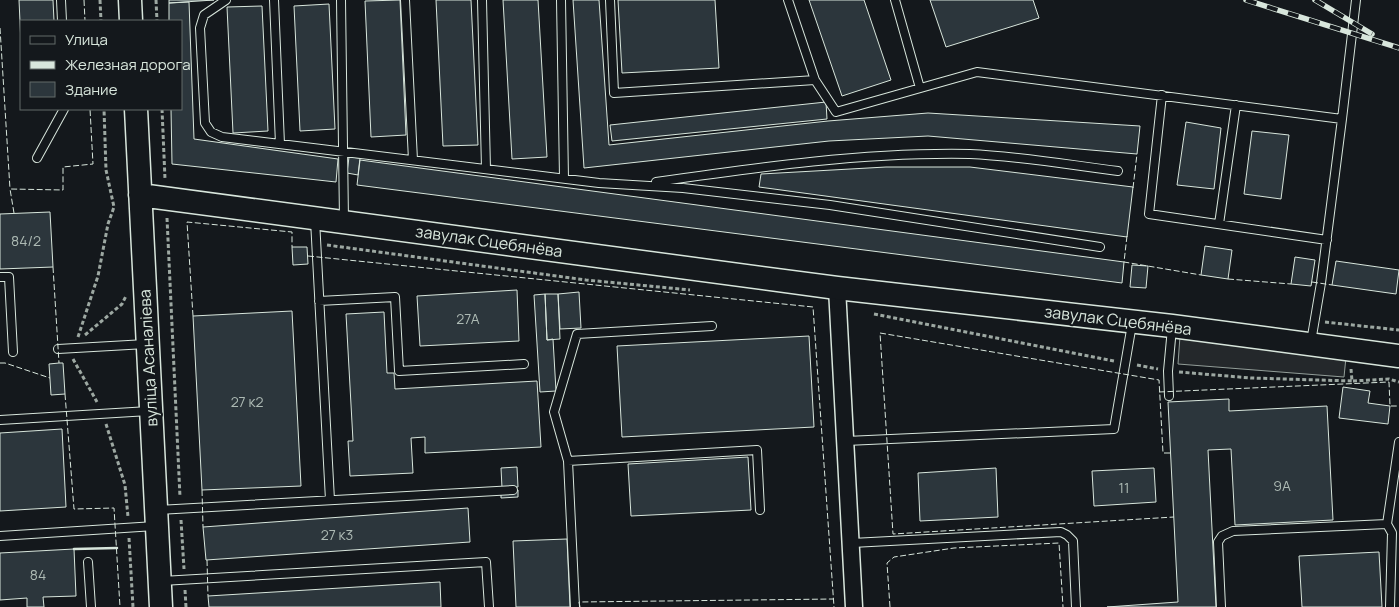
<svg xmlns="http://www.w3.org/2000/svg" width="1399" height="607" viewBox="0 0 1399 607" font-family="Manrope,sans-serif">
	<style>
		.parking { fill: #24282b; stroke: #939e99 }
		.building { fill: #2c363c; stroke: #d8e6dc }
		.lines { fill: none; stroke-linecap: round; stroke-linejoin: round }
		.lane-casing { stroke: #d8e6dc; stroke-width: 10 }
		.street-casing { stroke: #d8e6dc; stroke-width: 19 }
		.secondary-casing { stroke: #d8e6dc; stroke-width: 25 }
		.path { stroke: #9da8a2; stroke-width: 3; stroke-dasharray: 4 2.5; stroke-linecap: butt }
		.lane { stroke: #14181c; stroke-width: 8 }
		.street { stroke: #14181c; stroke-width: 16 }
		.secondary { stroke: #14181c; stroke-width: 22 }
		.rail-casing { stroke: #d8e6dc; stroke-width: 5.5 }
		.rail { stroke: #14181c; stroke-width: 4; stroke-dasharray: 11; stroke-linecap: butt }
		.fence { stroke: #d8e6dc; stroke-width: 1; stroke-dasharray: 6 2.5; stroke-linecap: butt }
		.wall { stroke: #d8e6dc; stroke-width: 2.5 }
		.labels { text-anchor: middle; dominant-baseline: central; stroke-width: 4; stroke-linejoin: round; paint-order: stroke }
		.number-label { font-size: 14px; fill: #adbab4 }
		.street-label { font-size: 16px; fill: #d8e6dc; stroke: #14181c }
	</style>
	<rect width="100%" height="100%" fill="#14181c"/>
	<path class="parking" d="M1180 336 1346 357 1344 377 1178 364Z"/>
	<path class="building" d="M19 0H53L54 21H21V44Z
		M169 0H214L169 3Z
		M400 0 406 135 371 137 365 1Z
		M436 0H471L478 145 443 146Z
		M503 0H538L547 157 512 159Z
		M573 0H599L609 145 828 121 928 113 1140 126 1137 154 928 136 829 141 584 168Z
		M618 0H715L719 68 622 73Z
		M809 0H864L891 80 842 96Z
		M930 0H1033L1039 18 946 47Z
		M189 2 194 139 338 159 336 182 172 164 171 109H181V21H169V3Z
		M329 4 335 129 300 131 294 6Z
		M262 6 268 131 233 133 227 7Z
		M826 102 827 119 612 141 610 125Z
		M1186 122 1221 128 1214 189 1177 185Z
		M1252 131 1289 135 1281 199 1244 194Z
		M349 157 360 158 358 175 347 173Z
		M360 160 1124 262 1122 283 357 185Z
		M886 167H970L1133 187 1127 237 759 187 761 174Z
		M50 212 53 267 0 269V214Z
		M1205 246 1232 250 1228 279 1201 275Z
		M292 247H307L308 264 293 265Z
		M1295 257 1315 260 1311 286 1291 284Z
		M1336 261 1399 270 1396 294 1332 285Z
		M1132 265 1148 266 1146 288 1130 287Z
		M517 290 519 341 420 346 417 296Z
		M579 292 581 328 560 329 558 294Z
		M545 294H558L560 339 547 340Z
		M545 294 547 340 553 339 556 391 540 392 534 295Z
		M292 311 301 486 202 490 193 316Z
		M384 312 387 373H394L395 389 537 381 541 447 425 453V437L411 438 413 473 350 476 348 441H353L346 314Z
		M809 336 814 427 622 437 617 346Z
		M59 363H63L65 394 51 395 49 364Z
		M1343 387 1370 391 1368 403 1390 406 1388 424 1339 418Z
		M1229 399V411L1327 406 1333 520 1235 525 1231 449 1208 450 1216 607H1107L1178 602 1168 402Z
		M62 429 66 507 0 511V433Z
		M748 457 751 510 631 516 628 464Z
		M517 467 518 487 502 488 501 468Z
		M996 468 998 517 920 521 918 473Z
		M1154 468 1156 502 1094 506 1092 471Z
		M518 490V497L501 498V491Z
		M468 508 470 542 206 560 203 527Z
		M567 539 570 607H516L513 541Z
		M74 549 76 596 43 597 44 607H27V598L0 600V553Z
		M1379 552 1382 607H1302L1299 556Z
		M440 582 441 607H209L208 596Z"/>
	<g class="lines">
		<g class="lane-casing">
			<path id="lane" d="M61 0 62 21
				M226 0 204 15 200 28 205 123 211 132 222 137 599 183 683 188 830 205 1100 247
				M274 0 280 144
				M341 0 344 220
				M405 0 413 160
				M482 0 486 169
				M561 0 564 178
				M610 0 614 93 815 80
				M788 0 815 80 836 112 977 72 1342 119 1321 283 1311 342
				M895 0 920 88
				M1162 95 1149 214 1327 240
				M1342 119 1356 0
				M37 158 64 109
				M656 182C760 167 865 152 970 154 1018 156 1070 165 1118 171
				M315 220 330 500
				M1219 224 1236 105
				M0 277H9L13 352
				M319 301 395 297 399 371 524 364
				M58 349 146 344
				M1169 396 1168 371 1172 328
				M0 420 149 411
				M846 441 1114 429 1132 324
				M568 461 554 412 577 334 712 326
				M158 510 513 490
				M0 536 155 526
				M852 543 1061 532 1067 535 1073 541 1076 607
				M88 562 91 607
				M162 581 486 562 489 607
				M575 607 568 461 757 450 760 510
				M1221 607 1218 542 1222 536 1233 531 1387 524
				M1390 607 1392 533 1387 524 1399 442"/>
		</g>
		<g class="street-casing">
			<path id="street" d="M837 288 854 607"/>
		</g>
		<g class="secondary-casing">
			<path id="secondary" d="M130 0 131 21
				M136 109 161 607
				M140 195 837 288 1172 326 1399 356"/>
		</g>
		<path class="path" d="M100 0 101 21
			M156 0 157 21
			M162 109 165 179
			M167 218 180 497
			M327 245 586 280 690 290
			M874 314 1114 361
			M1325 322 1399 330
			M85 335 122 304 126 296
			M78 337 98 276 108 224 114 207 106 170 104 109
			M73 359 97 402
			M1137 365 1158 369
			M1351 369 1352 381 1389 379 1399 382
			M1179 372 1251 378 1352 381
			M106 424 125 485 128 517
			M181 520 184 569
			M129 538 133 607
			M185 590 186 607"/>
		<use href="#lane" class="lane"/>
		<use href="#street" class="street"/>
		<use href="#secondary" class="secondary"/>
		<g class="rail-casing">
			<path id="rail" d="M1246 0 1399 48
				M1315 0 1372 34"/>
		</g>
		<use href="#rail" class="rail"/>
		<path class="fence" d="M84 0 85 21
			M0 28 10 189
			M1133 188 1137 154
			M14 213 10 189 63 190V167L93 164 90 109
			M1127 236 1124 262 1201 275
			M308 256 813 307 834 607
			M53 267 59 363
			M1228 279 1291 284
			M1312 282 1332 285
			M193 316 187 222 292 232V247
			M0 363H5L50 378
			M1159 392 1389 382 1390 406H1399
			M65 394 74 509 114 508 120 607
			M1170 453H1163L1159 380 880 333 893 534 1174 517
			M202 490 203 527
			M207 560 208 596
			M580 607 579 602 834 599
			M890 607 887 563 894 557 954 548 1059 543 1063 607"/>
		<path class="wall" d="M74 549 117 548"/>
	</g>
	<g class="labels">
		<g class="number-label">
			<text x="26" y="240">84/2</text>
			<text x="468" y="318">27А</text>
			<text x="247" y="401">27 к2</text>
			<text x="1282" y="485">9А</text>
			<text x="1124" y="487">11</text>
			<text x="337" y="534">27 к3</text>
			<text x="38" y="574">84</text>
		</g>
		<g class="street-label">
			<text transform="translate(489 241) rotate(8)">завулак Сцебянёва</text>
			<text transform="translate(1118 320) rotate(7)">завулак Сцебянёва</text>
			<text transform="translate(148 358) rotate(-93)">вуліца Асаналіева</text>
		</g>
	</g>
	<rect x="20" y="20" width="162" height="90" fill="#14181c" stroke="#626a69"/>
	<rect x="30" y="36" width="25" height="8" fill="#14181c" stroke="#626a69"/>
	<text x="65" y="45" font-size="15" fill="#d8e6dc">Улица</text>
	<rect x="30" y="61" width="25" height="8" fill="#d8e6dc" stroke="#626a69"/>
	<text x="65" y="70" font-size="15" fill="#d8e6dc">Железная дорога</text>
	<rect x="30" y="82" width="25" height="15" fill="#2c363c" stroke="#626a69"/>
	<text x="65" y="95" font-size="15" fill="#d8e6dc">Здание</text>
</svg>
